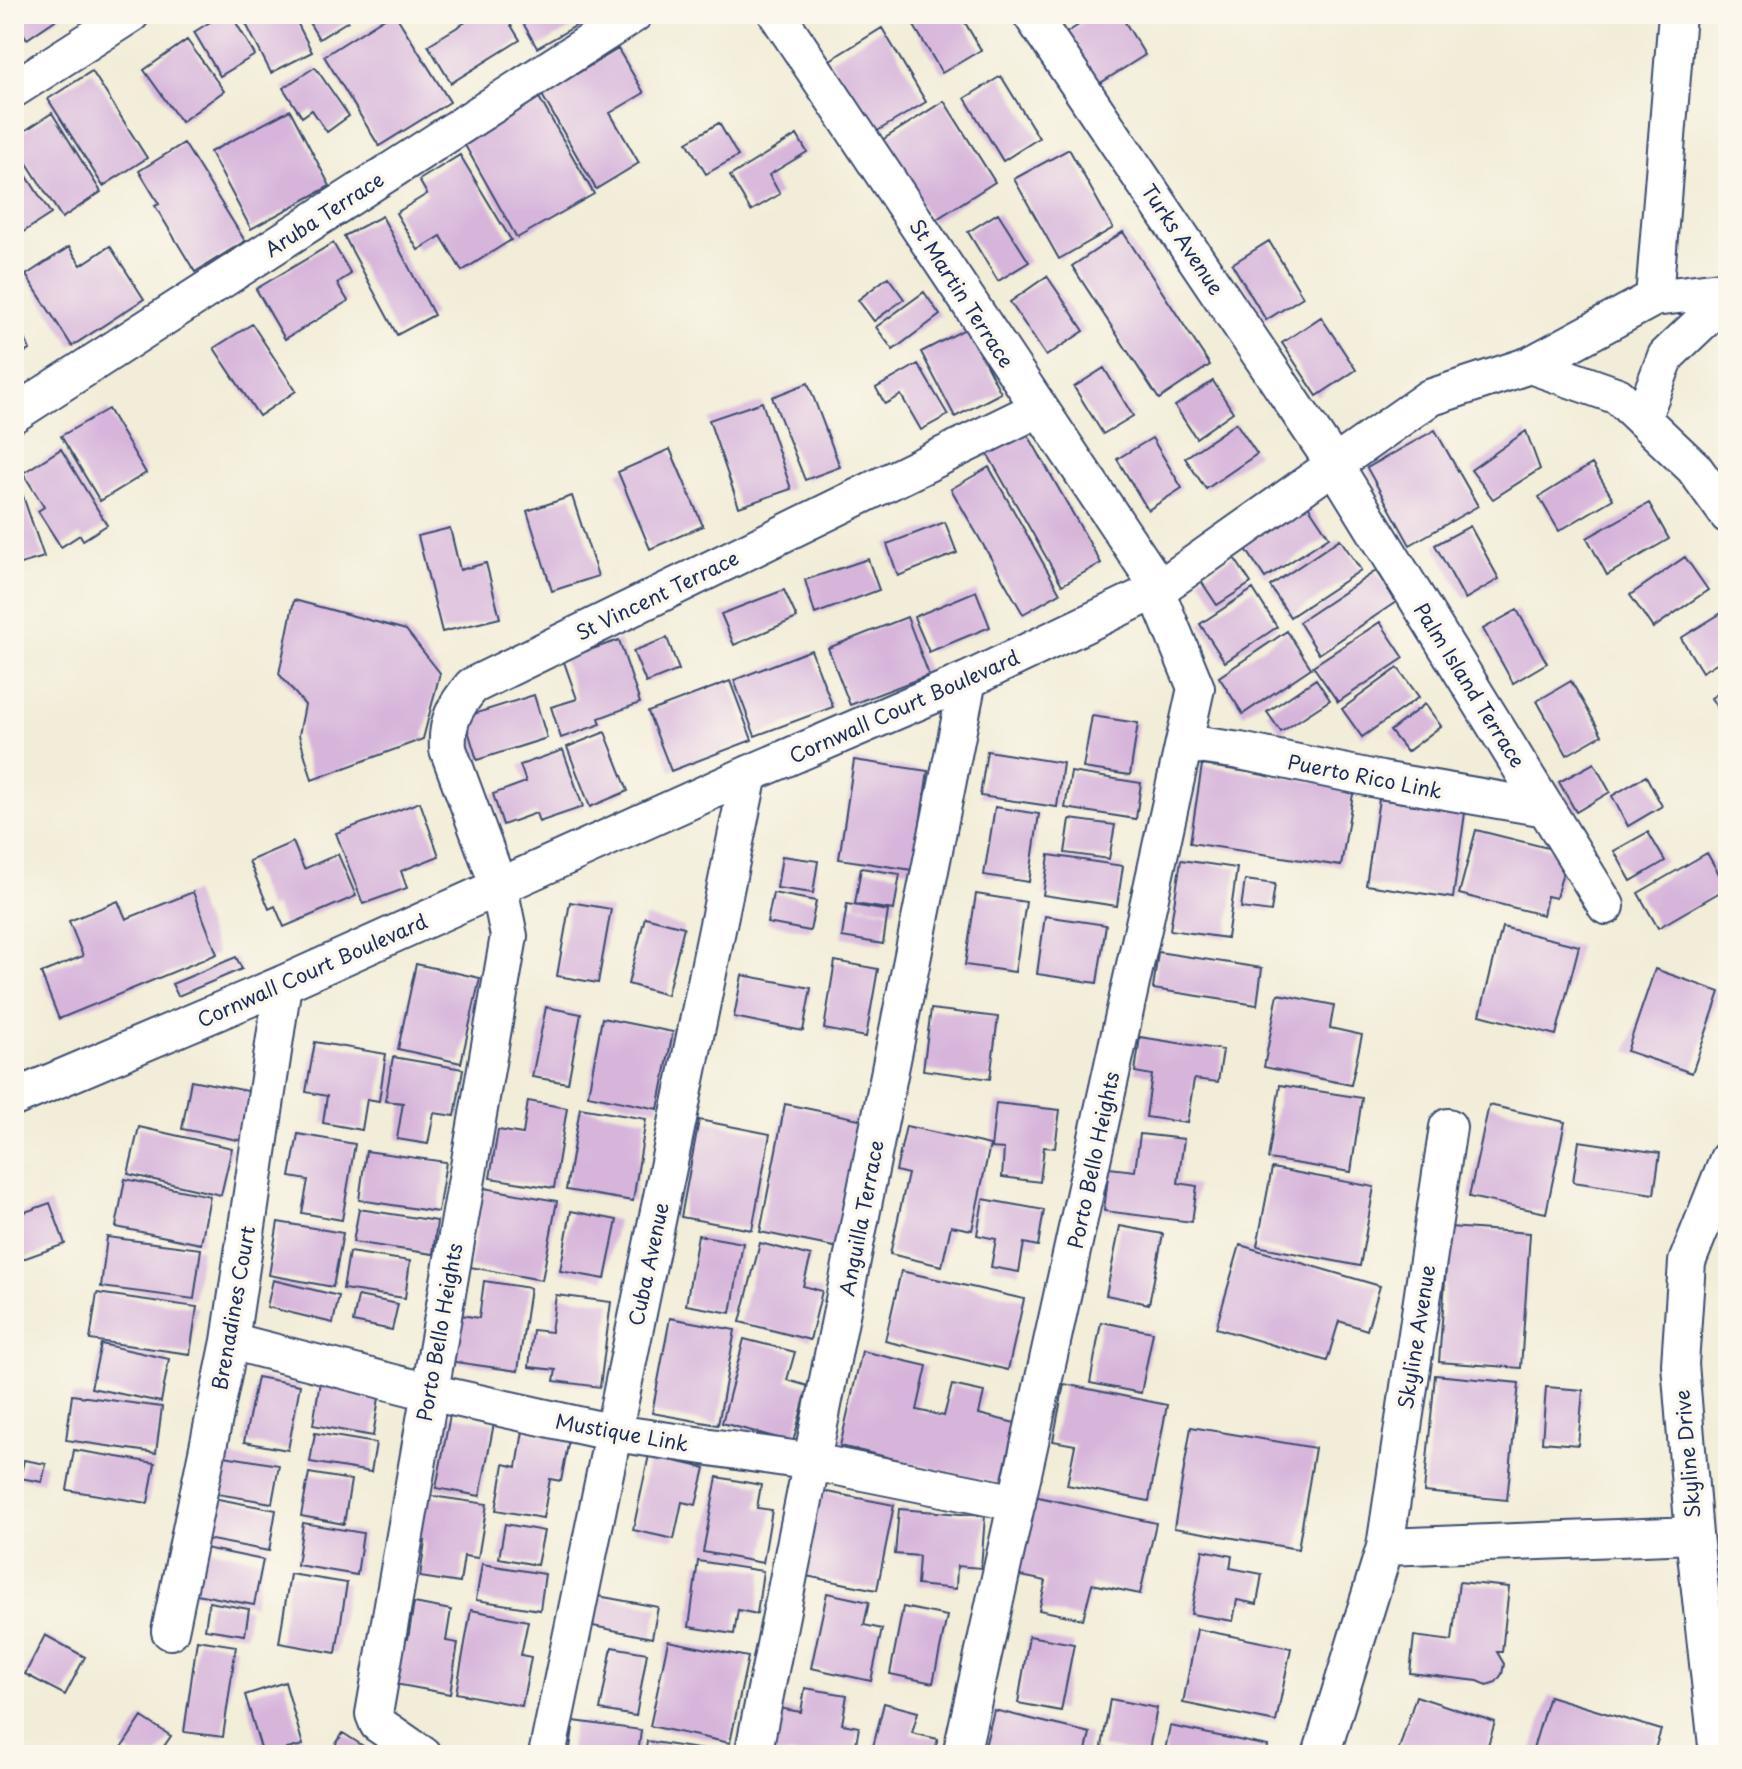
<svg xmlns="http://www.w3.org/2000/svg" width="1742" height="1769" viewBox="0 0 1742 1769" font-family="'Playpen Sans',sans-serif">
	<style>
		.building { fill: #d7b5db }
		.lines { fill: none; stroke-linecap: round; stroke-linejoin: round }
		.minor-casing { stroke: #3b4c70; stroke-width: 40 }
		.minor { stroke: #fff; stroke-width: 36 }
		.labels { text-anchor: middle; dominant-baseline: central; stroke-width: 7; stroke-linejoin: round; paint-order: stroke }
		.street-label { font-size: 20px; fill: #1b2f5e; stroke: #fbf7ec }
	</style>
	<rect width="100%" height="100%" fill="#fbf7ec"/>
	<filter id="ink" filterUnits="userSpaceOnUse"><feTurbulence type="fractalNoise" baseFrequency=".0125" numOctaves="2"/><feDisplacementMap in="SourceGraphic" scale="16" xChannelSelector="R" yChannelSelector="G"/><feConvolveMatrix kernelMatrix="1 2 1 2 8 2 1 2 1" color-interpolation-filters="sRGB"/></filter>
	<filter id="wash" filterUnits="userSpaceOnUse"><feTurbulence type="fractalNoise" baseFrequency=".006" numOctaves="4" result="noise"/><feDisplacementMap in="SourceGraphic" scale="32" xChannelSelector="R" yChannelSelector="G"/><feGaussianBlur stdDeviation="1.8" result="paint"/><feColorMatrix in="noise" values="0 0 0 0 0 0 0 0 0 0 0 0 0 0 0 0 0 1.4 0 .05"/><feComposite in="paint" operator="in"/></filter>
	<g filter="url(#wash)">
		<rect width="100%" height="100%" fill="#f2edd8"/>
		<g id="blocks">
			<path class="building" d="M14 14H64L27 39 14 19Z
				M223 14H231L255 55 220 76 194 32Z
				M241 14H293L312 52 271 73Z
				M304 14H343L348 21 319 39Z
				M391 14H395L450 102 379 146 324 56Z
				M479 14H504L520 40 451 83 428 45Z
				M518 14H571L577 25 537 48Z
				M907 14H960L981 50 942 73Z
				M1096 14H1120L1145 55 1094 87 1063 35Z
				M882 28 926 102 874 133 830 60Z
				M187 40 224 91 181 122 144 70Z
				M618 49 644 93 610 113 639 163 596 189 542 95Z
				M315 67 349 116 327 132 312 110 302 117 283 88Z
				M92 71 147 158 103 186 48 99Z
				M1001 76 1039 138 1003 161 965 98Z
				M537 94 594 194 517 238 461 138Z
				M944 101 995 182 932 222 882 140Z
				M290 110 330 186 251 229 210 152Z
				M52 113 101 192 62 218 14 143V138Z
				M719 123 738 156 706 174 687 142Z
				M797 135 807 152 769 175 780 194 751 211 730 176Z
				M184 143 245 241 195 272 155 206 159 204 139 171Z
				M1069 149 1113 228 1059 259 1014 179Z
				M460 155 511 240 462 271 441 236 418 250 396 213 427 194 419 180Z
				M14 156 51 214 14 238Z
				M998 213 1029 262 998 281 968 232Z
				M382 216 434 315 397 335 344 236Z
				M1123 232 1210 365 1159 399 1072 266Z
				M1269 241 1303 297 1266 320 1232 264Z
				M333 243 351 274 337 283 348 301 285 339 256 289Z
				M110 246 144 299 72 346 26 275 69 247 81 265Z
				M1047 276 1084 331 1046 356 1010 302Z
				M888 277 904 299 874 321 858 300Z
				M924 292 940 315 893 350 876 327Z
				M14 312 30 350 14 357Z
				M1321 317 1356 370 1317 396 1282 343Z
				M252 324 296 391 259 416 214 348Z
				M967 328 1001 393 955 417 921 352Z
				M918 364 948 415 921 430 901 395 885 404 876 388Z
				M1104 368 1133 416 1103 434 1074 387Z
				M1213 381 1233 412 1196 438 1175 406Z
				M808 383 840 467 805 480 772 397Z
				M762 402 791 489 739 507 709 420Z
				M108 409 146 473 100 501 61 436Z
				M1236 423 1257 454 1206 489 1185 458Z
				M1023 426 1101 563 1062 585 984 448Z
				M1435 430 1478 506 1410 545 1367 468Z
				M1526 431 1540 469 1493 499 1471 470Z
				M1152 438 1182 488 1148 510 1117 459Z
				M61 449 107 525 83 540 80 535 61 547 38 511 44 507 23 473Z
				M670 449 703 526 650 549 618 472Z
				M1592 464 1613 499 1559 531 1539 497Z
				M989 467 1060 593 1023 614 951 489Z
				M14 470 44 557 14 566Z
				M572 496 598 576 552 591 527 511Z
				M1649 503 1669 539 1607 575 1587 538Z
				M1307 504 1329 537 1265 578 1244 546Z
				M945 522 957 553 898 576 887 544Z
				M1470 526 1499 579 1465 599 1435 545Z
				M450 528 460 570 486 563 500 618 442 632 418 536Z
				M1340 539 1361 570 1290 617 1270 586Z
				M1233 556 1251 583 1217 605 1199 578Z
				M1685 557 1708 590 1653 628 1630 595Z
				M868 559 879 590 815 614 805 580Z
				M1376 571 1396 602 1319 654 1299 622Z
				M1253 589 1277 627 1225 662 1200 624Z
				M784 590 797 618 734 645 721 614Z
				M976 591 990 627 929 652 914 617Z
				M294 600 406 630 440 673 423 739 312 780 299 735 305 705 279 674Z
				M1728 609V656L1702 672 1681 638Z
				M1517 610 1547 663 1513 683 1483 629Z
				M907 617 929 675 850 705 828 648Z
				M1380 622 1404 658 1338 702 1313 666Z
				M1287 631 1311 668 1243 714 1219 677Z
				M667 638 679 670 646 683 633 651Z
				M619 640 640 703 599 718 601 724 561 738 551 707 577 699 563 659Z
				M811 650 833 707 755 736 734 680Z
				M1398 668 1419 697 1362 737 1342 709Z
				M1316 679 1330 700 1281 732 1267 712Z
				M730 681 752 740 671 771 648 712Z
				M1571 681 1602 735 1567 755 1537 701Z
				M1728 687V725L1711 698Z
				M534 695 547 738 477 760 464 717Z
				M1425 704 1441 726 1407 752 1390 731Z
				M1092 716 1138 723 1130 775 1083 768Z
				M605 732 628 791 590 807 567 747Z
				M563 750 583 807 539 822 536 813 503 825 493 794 526 782 520 765Z
				M987 751 1063 763 1057 807 980 796Z
				M854 760 928 771 913 870 839 859Z
				M1594 763 1610 792 1576 812 1559 782Z
				M1202 765 1354 788 1341 866 1190 843Z
				M1071 772 1141 783 1136 819 1065 808Z
				M1646 776 1662 806 1628 826 1612 796Z
				M1379 799 1465 813 1453 898 1366 885Z
				M420 802 439 856 401 871 407 888 363 904 336 833Z
				M995 807 1039 814 1029 882 984 875Z
				M1070 819 1115 825 1109 859 1065 853Z
				M1476 830 1568 853 1556 898 1547 896 1543 915 1459 894Z
				M1648 832 1665 861 1631 881 1614 851Z
				M293 842 304 869 338 854 356 896 284 927 275 906 269 909 249 861Z
				M1707 853 1727 888 1658 928 1638 893Z
				M1049 855 1123 866 1117 906 1043 895Z
				M782 856 818 861 813 893 777 888Z
				M1181 860 1237 868 1227 938 1170 930Z
				M861 868 900 874 894 910 855 904Z
				M1245 880 1275 884 1271 912 1241 908Z
				M193 892 217 954 59 1019 41 973 83 956 69 921 118 901 126 919Z
				M773 893 816 901 810 931 767 923Z
				M976 894 1026 902 1015 972 965 965Z
				M570 902 611 909 598 983 557 976Z
				M847 904 888 911 883 944 842 937Z
				M1045 916 1106 925 1097 983 1037 974Z
				M645 917 684 927 667 995 628 984Z
				M1502 927 1579 946 1556 1035 1480 1015Z
				M1158 952 1262 968 1257 1005 1153 989Z
				M236 957 242 969 178 996 172 984Z
				M835 961 878 969 866 1037 824 1029Z
				M416 964 480 978 461 1063 398 1049Z
				M1655 969 1720 992 1692 1073 1627 1051Z
				M742 975 811 988 803 1031 734 1017Z
				M1278 994 1334 1005 1330 1028 1362 1035 1351 1085 1264 1067Z
				M546 1007 581 1014 568 1083 532 1077Z
				M931 1009 998 1017 990 1079 923 1070Z
				M602 1018 673 1032 658 1109 588 1095Z
				M1140 1037 1223 1050 1218 1082 1194 1079 1187 1123 1146 1117 1152 1075 1135 1072Z
				M315 1042 386 1054 379 1101 367 1099 362 1130 323 1123 327 1096 306 1092Z
				M393 1057 463 1069 455 1116 434 1113 428 1144 397 1139 403 1103 385 1101Z
				M191 1080 253 1092 243 1141 182 1129Z
				M1280 1085 1362 1098 1351 1172 1268 1159Z
				M528 1101 567 1108 554 1188 490 1178 498 1130 523 1134Z
				M996 1103 1060 1110 1055 1148 1044 1147 1040 1182 1002 1177 1004 1149 991 1148Z
				M785 1104 864 1120 839 1248 760 1232Z
				M1489 1105 1565 1122 1546 1213 1469 1197Z
				M580 1108 646 1119 633 1201 566 1190Z
				M699 1120 770 1134 752 1230 681 1217Z
				M906 1126 990 1145 972 1230 951 1226 942 1266 890 1254 908 1174 896 1171Z
				M139 1127 232 1148 221 1195 128 1174Z
				M298 1134 355 1144 342 1220 302 1213 308 1180 290 1177Z
				M1140 1134 1184 1139 1178 1183 1197 1186 1192 1222 1104 1211 1109 1168 1135 1171Z
				M1579 1141 1660 1153 1654 1194 1573 1182Z
				M366 1151 446 1162 438 1212 359 1200Z
				M1272 1168 1374 1187 1360 1266 1257 1246Z
				M125 1179 210 1196 201 1244 116 1227Z
				M484 1188 557 1201 542 1280 470 1267Z
				M983 1199 1044 1210 1038 1246 1024 1243 1019 1272 991 1267 996 1239 977 1235Z
				M50 1203 65 1244 20 1260 14 1243V1216Z
				M359 1209 437 1221 433 1254 353 1242Z
				M571 1211 617 1220 605 1279 560 1271Z
				M278 1222 343 1233 333 1287 269 1275Z
				M1120 1226 1163 1234 1149 1304 1106 1295Z
				M1449 1227 1530 1233 1521 1368 1439 1362Z
				M698 1235 743 1243 731 1313 686 1305Z
				M107 1237 201 1249 194 1299 101 1287Z
				M760 1243 811 1256 803 1286 822 1291 810 1340 740 1322Z
				M1240 1245 1380 1286 1367 1330 1339 1321 1327 1361 1216 1328Z
				M349 1252 410 1261 405 1298 343 1289Z
				M901 1271 1024 1299 1008 1370 885 1341Z
				M273 1280 339 1296 333 1323 267 1307Z
				M484 1281 530 1288 518 1371 448 1361 455 1314 479 1318Z
				M97 1293 197 1307 190 1354 90 1340Z
				M556 1295 611 1302 600 1387 554 1381 556 1370 529 1367 533 1330 551 1332Z
				M358 1296 398 1304 392 1330 353 1322Z
				M670 1318 735 1330 718 1425 652 1413Z
				M1101 1322 1153 1332 1141 1393 1090 1383Z
				M744 1339 795 1352 787 1380 808 1386 793 1442 722 1423Z
				M101 1344 169 1359 161 1402 91 1388Z
				M862 1351 927 1366 917 1410 944 1416 952 1385 984 1392 979 1414 1015 1423 1001 1484 840 1446Z
				M1435 1375 1519 1383 1507 1500 1424 1492Z
				M257 1377 300 1385 288 1450 244 1442Z
				M320 1381 380 1391 373 1436 313 1425Z
				M1064 1384 1167 1405 1149 1501 1067 1485 1075 1445 1053 1441Z
				M1546 1387 1583 1390 1578 1445 1542 1442Z
				M72 1395 162 1407 156 1453 66 1440Z
				M450 1415 494 1423 480 1496 436 1488Z
				M1191 1427 1315 1448 1298 1549 1174 1528Z
				M523 1431 569 1439 561 1481 550 1479 543 1518 496 1510 504 1464 517 1467Z
				M315 1433 376 1443 371 1472 310 1462Z
				M74 1450 155 1463 148 1503 67 1490Z
				M218 1455 279 1465 272 1503 211 1493Z
				M649 1455 705 1468 696 1505 682 1502 674 1539 633 1530Z
				M24 1460 46 1464 42 1482 20 1478Z
				M309 1473 351 1480 344 1524 301 1516Z
				M717 1477 761 1485 757 1508 772 1510 763 1563 703 1552Z
				M817 1490 894 1505 877 1590 801 1575Z
				M418 1494 487 1504 478 1558 464 1556 460 1583 420 1577 425 1541 412 1540Z
				M1034 1496 1156 1523 1140 1594 1092 1584 1083 1619 1039 1610 1046 1581 1016 1575Z
				M213 1498 276 1510 269 1551 206 1539Z
				M899 1509 985 1516 981 1568 957 1566 956 1589 917 1585 919 1556 895 1554Z
				M303 1523 363 1533 357 1575 297 1565Z
				M505 1524 544 1531 537 1565 499 1558Z
				M195 1546 263 1560 254 1605 186 1592Z
				M1203 1550 1232 1556 1230 1568 1262 1574 1257 1604 1237 1600 1233 1621 1191 1614Z
				M698 1561 763 1571 757 1614 738 1610 734 1634 689 1627Z
				M482 1564 545 1574 540 1610 476 1600Z
				M290 1574 347 1583 336 1653 279 1643Z
				M1459 1582 1509 1587 1502 1652H1497L1504 1664 1502 1674 1496 1682 1487 1685 1478 1681 1410 1673 1414 1636 1452 1641Z
				M827 1593 869 1602 864 1625 882 1629 871 1681 811 1668Z
				M598 1596 658 1607 652 1638 593 1626Z
				M209 1602 249 1609 245 1635 205 1629Z
				M414 1603 451 1610 446 1641 458 1643 450 1694 384 1682 392 1637 408 1639Z
				M903 1607 947 1616 933 1683 890 1674Z
				M471 1610 528 1621 521 1655 531 1657 522 1706 456 1693Z
				M1197 1629 1291 1648 1276 1722 1183 1703Z
				M45 1635 85 1657 65 1695 25 1674Z
				M1029 1636 1074 1644 1061 1711 1018 1703Z
				M197 1640 236 1646 223 1737 184 1732Z
				M668 1641 748 1657 730 1743 650 1726Z
				M612 1647 647 1653 636 1716 600 1710Z
				M285 1682 303 1745 263 1755 245 1695Z
				M805 1688 847 1695 842 1724 859 1727 854 1755H769L778 1708 801 1712Z
				M1416 1696 1495 1722 1485 1755H1397Z
				M1549 1696 1661 1730 1653 1755H1531Z
				M1110 1699 1157 1708 1148 1755 1102 1747Z
				M884 1703 918 1712 912 1733 938 1739 933 1755H871Z
				M994 1710 1090 1733 1085 1755H983Z
				M142 1717 171 1736 158 1755H133L122 1747Z
				M574 1721 641 1730 638 1755H569Z
				M1170 1726 1268 1746 1266 1755H1164Z
				M343 1733 377 1755H329Z
				M647 1741 717 1752 716 1755H645Z"/>
		</g>
	</g>
	<g filter="url(#ink)">
		<use href="#blocks" fill-opacity="0" stroke="#3b4c70" stroke-width="2"/>
		<g class="lines">
			<g class="minor-casing">
				<path id="minor" d="M777 14 1148 571 1196 688 961 1755
					M1031 14 1334 464 1606 906
					M14 89 131 14
					M1654 298 1677 14
					M1530 365 1618 396 1694 468 1728 515
					M14 414 634 14
					M1642 419 1666 356 1728 297
					M1185 743 1240 751 1381 780 1546 808
					M14 1098 283 984 749 774 968 680 1157 590 1429 398 1530 365 1654 298 1728 289
					M230 1341 429 1392 614 1433 813 1462 1017 1503
					M1385 1547 1694 1535
					M170 1631 230 1341 283 984
					M423 1755 378 1724 374 1714 509 936 499 887 448 749C446 722 455 706 472 686L1038 409
					M547 1755 749 774
					M753 1755 968 680
					M1321 1755 1385 1547 1448 1127
					M1718 1755 1694 1535 1680 1364 1687 1262 1728 1159"/>
			</g>
			<use href="#minor" class="minor"/>
		</g>
	</g>
	<g class="labels">
		<g class="street-label">
			<text transform="translate(324 214) rotate(-33)">Aruba Terrace</text>
			<text transform="translate(1183 239) rotate(56)">Turks Avenue</text>
			<text transform="translate(962 293) rotate(57)">St Martin Terrace</text>
			<text transform="translate(657 595) rotate(-26)">St Vincent Terrace</text>
			<text transform="translate(1470 685) rotate(58)">Palm Island Terrace</text>
			<text transform="translate(904 706) rotate(-24)">Cornwall Court Boulevard</text>
			<text transform="translate(1365 776) rotate(11)">Puerto Rico Link</text>
			<text transform="translate(312 970) rotate(-24)">Cornwall Court Boulevard</text>
			<text transform="translate(1093 1160) rotate(-78)">Porto Bello Heights</text>
			<text transform="translate(861 1218) rotate(-79)">Anguilla Terrace</text>
			<text transform="translate(648 1264) rotate(-78)">Cuba Avenue</text>
			<text transform="translate(233 1308) rotate(-80)">Brenadines Court</text>
			<text transform="translate(439 1332) rotate(-80)">Porto Bello Heights</text>
			<text transform="translate(1416 1337) rotate(-81)">Skyline Avenue</text>
			<text transform="translate(622 1432) rotate(10)">Mustique Link</text>
			<text transform="translate(1687 1454) rotate(-95)">Skyline Drive</text>
		</g>
	</g>
	<rect width="1742" height="1769" fill="none" stroke="#fbf7ec" stroke-width="48"/>
</svg>
